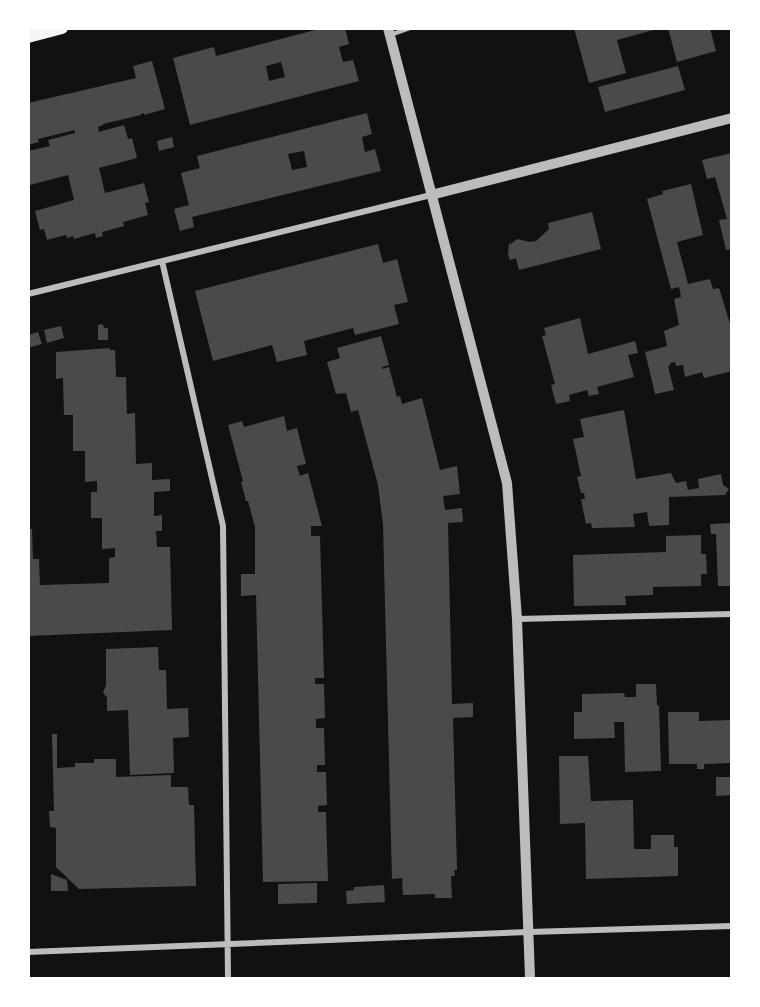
<svg xmlns="http://www.w3.org/2000/svg" width="760" height="1007" viewBox="0 0 760 1007" font-family="Lora,serif">
	<style>
		.building { fill: #4a4a4a; fill-rule: evenodd }
		.lines { fill: none; stroke-linecap: round; stroke-linejoin: round }
		.service { stroke: #bcbcbc; stroke-width: 4.5 }
		.minor { stroke: #bcbcbc; stroke-width: 6 }
		.tertiary { stroke: #bcbcbc; stroke-width: 10 }
		.secondary { stroke: #f5f5f5; stroke-width: 12 }
	</style>
	<rect width="100%" height="100%" fill="#111"/>
	<path class="building" d="M323 28H345L349 44 339 47 343 62 353 60 359 81 190 125 173 58 214 47 216 56ZM281 62 285 77 269 81 266 66Z
		M574 28H656L657 29 617 40 626 73 589 83Z
		M668 28H710L716 51 677 62Z
		M152 61 165 109 144 115V113L141 114V115L103 124V125L98 127 99 132 124 125 128 139 132 138 137 158 99 168 105 193 144 183 149 202 145 203 148 215 123 222 124 226 102 232 103 236 96 238 95 233 74 239 73 236 67 238 66 235 47 240 44 229 40 230 35 211 74 200 68 175 30 185 28 151 50 146 48 140 75 133V130L38 139 39 142 28 145V103L136 78 133 66Z
		M678 66 685 90 605 112 598 87Z
		M367 113 372 134 362 137 365 152 375 149 381 171 192 217 194 227 180 231 174 209 189 205 181 173 200 168 197 156ZM304 151 307 167 292 170 288 154Z
		M172 137 174 147 159 151 157 141Z
		M732 153V249L726 250 719 220 727 219 715 177 707 179 702 160Z
		M691 184 703 235 677 242 688 284 710 279 713 289 719 288 732 330V371L704 378 702 372 685 377 683 365 676 366 675 362 670 363V366H668L674 390 655 394 645 352 667 346 664 331 679 325 674 299 681 297 679 287 671 289 647 199 663 194 662 191Z
		M592 212 601 249 519 270 516 258 510 260 508 254 509 243 511 244 517 239 530 242 536 241 549 229 548 223Z
		M378 244 383 263 397 259 408 302 394 305 399 324 355 335 353 328 304 341 307 355 277 362 272 345 213 361 195 291Z
		M580 318 588 354 635 341 638 353 628 355 634 377 597 387 599 394 589 396 587 390 569 395 570 401 556 404 551 385 555 384 542 336 546 335 544 328Z
		M103 324 104 328H108V340H98V325Z
		M61 326 64 338 47 343 44 330Z
		M38 332 42 344 28 348V335Z
		M381 336 389 365 382 367V369L389 367 397 397 400 396 402 404 422 398 440 470 457 466 460 494 443 496 445 510 462 508 463 522 448 523 452 704 473 703V717L453 718 457 870H454L455 876H451L452 898H435V894L403 895 402 878 392 879 383 525 378 485 358 410 351 412 346 393 336 394 327 362 340 358 337 348Z
		M110 348V350H115L116 377H126L127 414 135 413 136 464 152 463V480L170 479V491L154 492V516L162 515V531H156L157 547H170L172 630 28 636V529H32L33 559H39L40 585 109 583V558L115 557V548L102 549V518H91V492H97V481L85 482V451H73V415H64L63 378 56 379V352Z
		M624 410 636 479 671 473 676 483 686 481 688 490 699 488 698 479 721 474 723 485 729 489 725 495 669 497V525L649 526 647 512 633 514 635 527 592 528 591 523 586 524 581 499H585L584 493H581L577 477 581 476 573 439 584 437 580 419Z
		M284 416 287 431 297 428 306 464 297 466 300 476 308 473 322 526H311V536H320L324 678H315V684H324L325 718 316 719V728H324L325 765H317V772H326L327 805 318 806V812H326L328 881 263 882 256 595 241 596V574H255V527L248 501H246L241 482 243 481 228 425 242 421 244 427Z
		M732 523V586H718L716 534H711L710 524Z
		M701 535V554H706L707 574H701V586L653 587V595L625 596 626 605 574 606 573 555 666 552V536Z
		M158 647 159 670H166L167 709 188 708 189 737 173 738 174 773 130 775 128 710 107 711V697L103 693 106 685V649Z
		M636 684H656L657 705 659 706 661 771 625 772 624 722H614L615 738 574 739V712H582V694L624 693 625 697H636Z
		M668 712H699V721L732 720V763L704 764V769H697V764H669Z
		M52 734H57V768L75 767V763H94V759H116V777L171 775V787H188L189 805H194L196 886 79 889 56 867V828L50 827 49 811H54Z
		M559 756H588L591 801 633 800 634 849H651V835H674V847H678V876L586 879 585 823 560 824Z
		M716 777H732V795L716 796Z
		M51 874 67 880 68 891H51Z
		M317 883V903L278 904V884Z
		M384 885 385 902 347 904 346 891 354 890V887Z"/>
	<g class="lines">
		<path class="service" d="M390 35 410 28"/>
		<path class="minor" d="M162 261 223 526 228 978
			M28 294 431 195
			M517 619 732 614
			M28 952 529 932 732 926"/>
		<path class="tertiary" d="M388 28 507 483 517 619 530 978
			M431 195 732 118"/>
		<path class="secondary" d="M28 37 62 28"/>
	</g>
	<rect width="760" height="1007" fill="none" stroke="#ffffff" stroke-width="60"/>
</svg>
